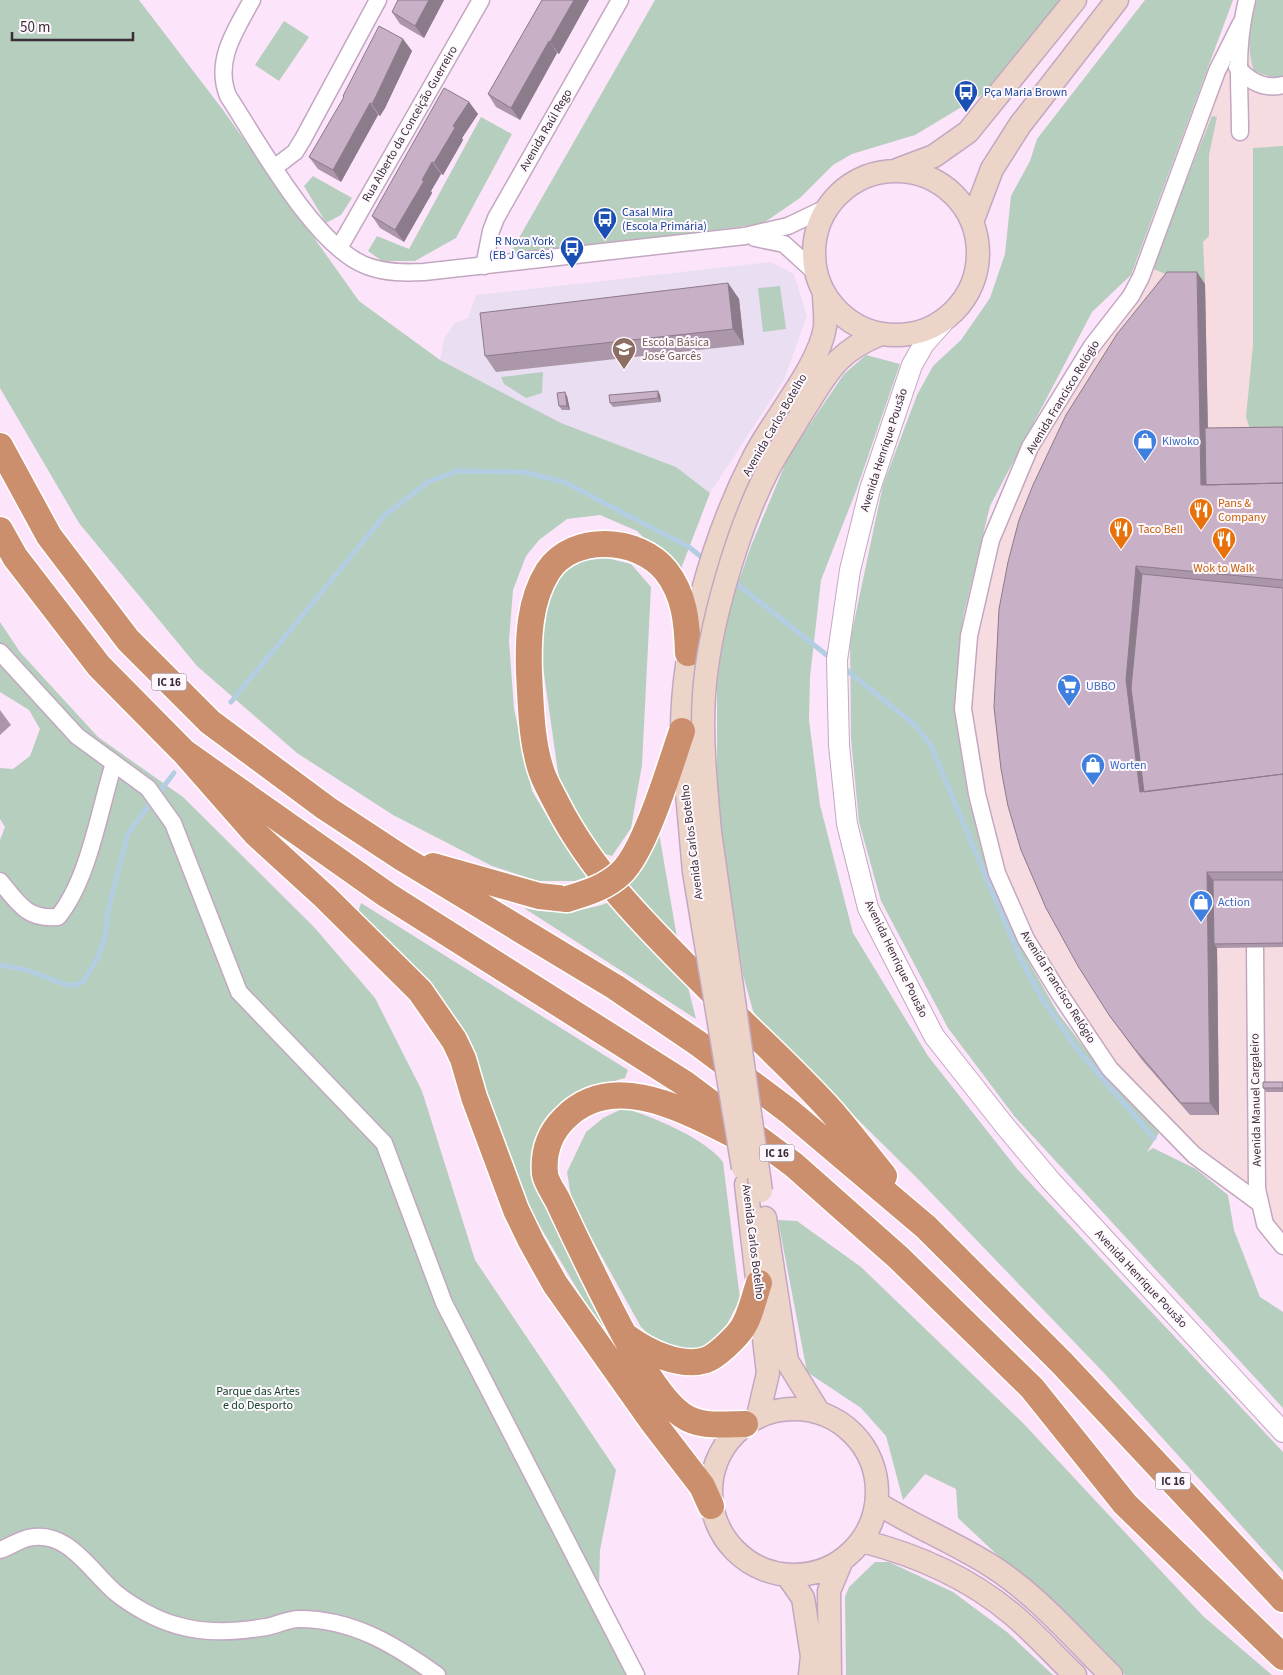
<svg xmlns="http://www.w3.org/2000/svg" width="1283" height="1675" viewBox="0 0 1283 1675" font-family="'Source Sans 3',sans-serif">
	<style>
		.commercial { fill: #f6dce1 }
		.education { fill: #eadef2 }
		.green { fill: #b6cebd }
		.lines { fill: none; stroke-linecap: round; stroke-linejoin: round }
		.stream { stroke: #b3cee2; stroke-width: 5 }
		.minor-casing { stroke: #c3a7c1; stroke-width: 19 }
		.tertiary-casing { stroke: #c3a7c1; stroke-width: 22 }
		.secondary-casing { stroke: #c3a7c1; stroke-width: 25 }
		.trunk-casing { stroke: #fff; stroke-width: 29 }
		.minor { stroke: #fff; stroke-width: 16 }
		.tertiary { stroke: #fff; stroke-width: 20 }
		.secondary { stroke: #ecd5c8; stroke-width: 22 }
		.trunk { stroke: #cc8f6e; stroke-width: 26 }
		.secondary-bridge-casing { stroke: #c3a7c1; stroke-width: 25; stroke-linecap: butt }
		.trunk-bridge-casing { stroke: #fff; stroke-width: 29; stroke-linecap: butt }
		.secondary-bridge { stroke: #ecd5c8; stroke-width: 22 }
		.trunk-bridge { stroke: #cc8f6e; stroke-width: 26 }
		.wall { fill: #ac97aa }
		.shaded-wall { fill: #8c7b8b }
		.building { fill: #c8b0c6; stroke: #8c7b8b }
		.labels { text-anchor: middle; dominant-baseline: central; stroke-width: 4; stroke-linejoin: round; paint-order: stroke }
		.shield { fill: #fef8fe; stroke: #746a73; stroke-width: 1 }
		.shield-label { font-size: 11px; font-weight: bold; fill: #392d38 }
		.transit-label { font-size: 12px; fill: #164399; stroke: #fef8fe; text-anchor: start }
		.street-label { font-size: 12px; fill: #392d38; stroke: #fef8fe }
		.education-label { font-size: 12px; fill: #785e54; stroke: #fef8fe; text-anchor: start }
		.shop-label { font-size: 12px; fill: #366cbe; stroke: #fef8fe; text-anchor: start }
		.food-label { font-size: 12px; fill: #c56008; stroke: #fef8fe; text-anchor: start }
		.park-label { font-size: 12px; fill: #14452a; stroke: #fef8fe }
	</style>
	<rect width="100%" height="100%" fill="#fce5fa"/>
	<path class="commercial" d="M1247 0H1283V1246L1258 1202 1110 1069 997 873 963 709 991 540 1030 447 1131 296Z"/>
	<path class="education" d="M771 262 794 274 807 316 784 380 710 493 676 467 561 423 440 360 444 339 455 323 468 318 476 295Z"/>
	<path class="green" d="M0 0H139L223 110 359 301 440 360 561 423 676 467 710 493 679 574 637 531 600 515 567 519 539 540 526 556 513 590 509 641 514 709 532 791 557 833 590 876 575 881H538L492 866 393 815 297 753 197 666 79 523 0 388Z
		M655 0H1060L995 87 915 135 852 154 833 165 800 198 762 224 508 257Z
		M1145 0H1233L1131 275 1092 312 990 506 963 618 956 722 969 801 991 874 1027 959 1058 1013 1089 1054 1159 1133 1147 1152 1153 1148 1196 1169 1228 1195 1234 1230 1260 1297 1283 1312V1408L1015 1117 948 1028 881 901 859 822 851 739 850 641 883 485 917 395 933 366 961 340 990 298 1005 254 1011 196 1030 161 1037 139Z
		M1257 0H1283V76L1277 79 1254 71C1246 48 1249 23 1257 0Z
		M284 21 309 37 279 81 255 65Z
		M1212 116 1217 117 1209 155V236L1203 242 1205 284 1175 278 1151 268Z
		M481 117 512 134 456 238 415 261H382L368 251 377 236 409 249Z
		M1283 146V431L1251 432 1246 417 1253 345V148Z
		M313 176 352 198 341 215 326 223 304 186Z
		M780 286 786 329 763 332 758 288Z
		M866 355 900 364 856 491 821 580 810 677 809 720 820 805 853 933 928 1056 1018 1170 1283 1452V1572L1103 1372 916 1177 755 1018 743 975 717 803V680L728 612 751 546 789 455 844 374Z
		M543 372 542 393 526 398 504 384 501 377Z
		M606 558 631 564 651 587 642 765 631 828 612 856 601 853 575 813 559 779 541 653 547 611 557 576 581 561Z
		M0 622 20 652 98 737 183 797 314 927 375 998 422 1091 475 1260 616 1470 600 1550 599 1589 646 1675H0V840L5 827 0 819V768L13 769 30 756 40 729 29 710 0 692Z
		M659 833 678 943 622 887Z
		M610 902 685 975 696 1019 524 908C553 915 583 912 610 902Z
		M361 903 628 1070 625 1078C602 1084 558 1099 545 1119 513 1166 559 1233 581 1274 596 1302 611 1330 626 1358L628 1375 515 1184 495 1126 357 915Z
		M624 1108C653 1117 705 1138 723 1162L740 1299 723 1332 708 1344 690 1351 662 1347 641 1327 572 1203 567 1172 586 1132 603 1118Z
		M778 1220 797 1221 861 1267 1022 1422 1203 1616 1272 1675H1125L958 1518 956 1489 925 1474 903 1500 886 1436 861 1408 807 1372Z
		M875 1562H889L953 1592 1007 1632 1053 1675H846L845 1597 849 1587Z"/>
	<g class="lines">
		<path class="stream" d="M732 580 833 660
			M844 668 916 726 931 746 1020 958 1041 997 1077 1049 1154 1138
			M231 702 385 515 428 482 457 471 523 472 564 482 689 547 705 560
			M0 965 27 970 66 985H76L84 981 98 957 105 938 108 911 128 833 174 773"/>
		<g class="minor-casing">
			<path id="minor" d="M252 0C235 31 214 61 228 96 259 143 315 247 367 266 386 273 405 273 424 272L745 236 788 226 828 207
				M1241 23 1217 71 1141 277 1131 296 1092 346 1030 447 991 540 969 636 963 709 977 794 997 873 1026 939 1059 993 1110 1069 1194 1155 1258 1202
				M1237 67C1249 81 1264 90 1283 85
				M1240 132C1240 84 1235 48 1247 0
				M274 168 295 152 303 139 378 0
				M755 238 784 244 816 273
				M339 248 481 0
				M484 266 491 231 496 218 620 0
				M0 652 77 736 148 788 173 823 239 992 384 1143 444 1303 636 1675
				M0 881C18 903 27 920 58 917 89 879 99 811 114 763
				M1255 948 1257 1189 1265 1224 1283 1246
				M0 1550C9 1547 19 1540 28 1538 68 1529 90 1571 116 1593 132 1606 157 1620 176 1625 206 1634 236 1632 266 1627 277 1625 288 1619 299 1619 353 1619 395 1645 437 1675"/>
		</g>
		<g class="tertiary-casing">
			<path id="tertiary" d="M947 318 924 344 912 365 870 489 850 570 837 660 839 745 847 824 868 908 934 1036 1005 1126 1051 1181 1283 1432"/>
		</g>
		<g class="secondary-casing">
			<path id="secondary" d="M897 170 934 156 968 132 1075 0
				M814 253a82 82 0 1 1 164 0a82 82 0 1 1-164 0Z
				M972 222 992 169 1020 125 1117 0
				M800 416C827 375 833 353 881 334
				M682 731C682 644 713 537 753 459 772 420 819 367 825 327 826 316 824 304 824 293
				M746 1184 768 1373 758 1416
				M765 1218 787 1361 818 1411
				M711 1492a83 83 0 1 1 166 0a83 83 0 1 1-166 0Z
				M877 1503C915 1527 956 1543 993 1567 1038 1596 1074 1639 1111 1675
				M862 1541C917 1555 968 1577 1012 1614 1034 1632 1054 1655 1075 1675
				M787 1575 803 1598 812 1656 810 1675
				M830 1675 829 1591 842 1560"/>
		</g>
		<g class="trunk-casing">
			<path id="trunk" d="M0 446 49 536 128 640 210 722 326 808 402 858 615 987 699 1044 790 1112 926 1227 1062 1363 1283 1599
				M0 530 15 557 99 666 184 752 256 834 325 897 420 991 454 1040 463 1059 474 1097 516 1210 531 1241 555 1284 652 1421 702 1486 711 1506
				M688 653C687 623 685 595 666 571 639 537 573 533 548 571 529 601 528 638 529 673 531 706 531 742 542 773 546 784 552 794 557 804 596 881 663 942 723 1003 759 1039 798 1074 832 1112 850 1133 867 1155 884 1176
				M184 752 387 895 684 1083 794 1165 899 1258 1032 1388 1125 1504 1283 1657
				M433 866 539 896 567 899
				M734 1135C684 1110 612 1069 564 1119 549 1134 543 1152 545 1174 546 1182 554 1193 558 1201 571 1229 585 1258 599 1286 616 1320 652 1394 682 1415 700 1428 724 1424 745 1424
				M627 1337C648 1352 680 1368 706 1360 716 1357 735 1338 741 1330 750 1318 754 1297 759 1283"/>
		</g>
		<use href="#minor" class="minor"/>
		<use href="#tertiary" class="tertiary"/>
		<use href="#secondary" class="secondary"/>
		<use href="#trunk" class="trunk"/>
		<g class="secondary-bridge-casing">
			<path id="secondary-bridge" d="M682 737 694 872 743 1168
				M761 1191 710 832C706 786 701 740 704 695 708 629 738 527 769 468 778 451 790 433 800 416"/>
		</g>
		<g class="trunk-bridge-casing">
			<path id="trunk-bridge" d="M567 899C587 893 607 887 622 872 646 848 670 766 682 731"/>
		</g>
		<use href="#secondary-bridge" class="secondary-bridge"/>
		<use href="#trunk-bridge" class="trunk-bridge"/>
	</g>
	<path class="wall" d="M398 0H444L424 38 400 24 392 12Z
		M542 0H589L559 54 557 53 520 120 496 107 488 94Z
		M403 39 412 51 385 108 380 116 378 115 341 182 318 169 309 157 344 98 343 96Z
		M469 102 478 114 462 138 463 140 443 175 441 174 431 191 432 193 404 242 380 228 372 216Z
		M728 283 739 299 744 345 496 372 485 356Z
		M1205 284 1208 428 1283 427V947L1217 948 1219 1115H1190L1142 1060 1109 1015 1046 908Z
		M658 391 660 395 661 402 613 407 610 403Z
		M567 396 570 410H562L559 406Z
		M0 710 11 725 0 735Z
		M1283 1082V1092H1266L1263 1088Z"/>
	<path class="shaded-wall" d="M429 0H444L424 38 415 26Z
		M574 0H589L559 54 550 42Z
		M403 39 412 51 385 108 380 116 372 104Z
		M549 41 557 53 520 120 511 108Z
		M469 102 478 114 462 138 463 140 443 175 434 163 453 126Z
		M370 103 378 115 341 182 333 170Z
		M432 162 441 174 431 191 432 193 404 242 395 230Z
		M1197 272 1205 284 1209 493 1201 485Z
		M728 283 739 299 744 345 733 329Z
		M658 391 660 395 661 402 658 398Z
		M565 392 567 396 570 410 567 406Z
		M1136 566 1145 578V801L1140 792 1126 680Z
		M1207 872 1216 884 1214 944 1217 948 1219 1115 1210 1103Z"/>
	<path class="building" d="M398 0H429L415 26 392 12Z
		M542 0H574L550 42 549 41 511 108 488 94Z
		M379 26 403 39 376 96 372 104 370 103 333 170 309 157 344 97 343 96Z
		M444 88 469 102 453 126 455 128 434 163 432 162 422 180 424 181 395 230 372 216Z
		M1167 272H1197L1201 485 1283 483V580L1136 566 1126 680 1140 792 1283 774V872H1207L1210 1103H1181L1134 1048 1109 1015 1078 966 1046 908 1021 850 1008 806 1001 769 994 707 999 609 1008 562 1019 520 1033 485 1066 415 1117 334Z
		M728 283 733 329 485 356 480 313Z
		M658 391V398L610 403 609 395Z
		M565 392 567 406H559L557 393Z
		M1283 427V483L1206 485 1205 428Z
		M1142 574 1283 588V774L1144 792 1131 688Z
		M1213 880H1283V943L1214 944Z
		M1263 1082H1283V1088H1263Z"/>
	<defs>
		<g id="bus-pin" transform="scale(1.25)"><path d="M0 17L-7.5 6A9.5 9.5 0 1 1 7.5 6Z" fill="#1a4fb4" stroke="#fef8fe"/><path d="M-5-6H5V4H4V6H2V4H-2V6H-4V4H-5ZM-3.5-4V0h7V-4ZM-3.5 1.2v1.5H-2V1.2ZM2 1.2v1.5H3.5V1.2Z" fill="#fff"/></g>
		<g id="school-pin" transform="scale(1.25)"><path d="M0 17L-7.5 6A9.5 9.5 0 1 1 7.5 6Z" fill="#8d6e63" stroke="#fef8fe"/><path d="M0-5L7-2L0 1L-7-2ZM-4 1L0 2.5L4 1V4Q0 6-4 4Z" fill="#fff"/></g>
		<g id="shop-pin" transform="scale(1.25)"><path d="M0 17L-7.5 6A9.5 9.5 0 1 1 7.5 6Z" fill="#3f7fe0" stroke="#fef8fe"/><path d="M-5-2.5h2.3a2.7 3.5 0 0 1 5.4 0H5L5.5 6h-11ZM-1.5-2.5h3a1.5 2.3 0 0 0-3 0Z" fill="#fff"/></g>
		<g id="restaurant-pin" transform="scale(1.25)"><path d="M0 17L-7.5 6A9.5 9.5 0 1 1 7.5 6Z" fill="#e8710a" stroke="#fef8fe"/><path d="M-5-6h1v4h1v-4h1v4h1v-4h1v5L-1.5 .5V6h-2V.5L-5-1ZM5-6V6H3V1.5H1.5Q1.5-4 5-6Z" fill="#fff"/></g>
		<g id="supermarket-pin" transform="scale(1.25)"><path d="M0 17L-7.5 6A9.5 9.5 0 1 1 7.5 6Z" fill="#3f7fe0" stroke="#fef8fe"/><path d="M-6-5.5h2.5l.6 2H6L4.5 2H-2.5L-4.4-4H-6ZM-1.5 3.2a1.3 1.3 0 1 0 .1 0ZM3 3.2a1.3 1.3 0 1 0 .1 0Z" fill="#fff"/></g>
	</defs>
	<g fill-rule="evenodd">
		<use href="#bus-pin" x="966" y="92"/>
		<use href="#bus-pin" x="605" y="219"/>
		<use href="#bus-pin" x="572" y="248"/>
		<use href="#school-pin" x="624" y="349"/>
		<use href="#shop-pin" x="1145" y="441"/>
		<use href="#restaurant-pin" x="1201" y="510"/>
		<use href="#restaurant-pin" x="1121" y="529"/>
		<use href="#restaurant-pin" x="1224" y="539"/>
		<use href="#supermarket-pin" x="1069" y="686"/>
		<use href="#shop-pin" x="1093" y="765"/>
		<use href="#shop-pin" x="1201" y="902"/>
	</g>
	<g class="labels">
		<g class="shield">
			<rect x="151.5" y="673.5" width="35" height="17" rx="4"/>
			<rect x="759.5" y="1144.5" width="35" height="17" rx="4"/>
			<rect x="1155.5" y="1472.5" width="35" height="17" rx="4"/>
		</g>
		<g class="shield-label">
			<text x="169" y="682">IC 16</text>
			<text x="777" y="1153">IC 16</text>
			<text x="1173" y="1481">IC 16</text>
		</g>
		<g class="transit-label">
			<text x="984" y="92">Pça Maria Brown</text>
			<text x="622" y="212">Casal Mira<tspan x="622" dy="14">(Escola Primária)</tspan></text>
			<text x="554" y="241" text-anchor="end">R Nova York<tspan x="554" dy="14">(EB J Garcês)</tspan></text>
		</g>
		<g class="street-label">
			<text transform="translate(410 124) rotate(-60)">Rua Alberto da Conceição Guerreiro</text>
			<text transform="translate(546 130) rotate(-60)">Avenida Raúl Rego</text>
			<text transform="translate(1063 397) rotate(-59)">Avenida Francisco Relógio</text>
			<text transform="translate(775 425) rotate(-60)">Avenida Carlos Botelho</text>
			<text transform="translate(884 450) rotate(-72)">Avenida Henrique Pousão</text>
			<text transform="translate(692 842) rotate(-97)">Avenida Carlos Botelho</text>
			<text transform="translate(896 959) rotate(64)">Avenida Henrique Pousão</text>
			<text transform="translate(1058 987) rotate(58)">Avenida Francisco Relógio</text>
			<text transform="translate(1256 1100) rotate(-91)">Avenida Manuel Cargaleiro</text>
			<text transform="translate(753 1242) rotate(83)">Avenida Carlos Botelho</text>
			<text transform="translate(1141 1279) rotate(47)">Avenida Henrique Pousão</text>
		</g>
		<g class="education-label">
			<text x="642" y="342">Escola Básica<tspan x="642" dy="14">José Garcês</tspan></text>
		</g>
		<g class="shop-label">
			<text x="1162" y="441">Kiwoko</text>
			<text x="1086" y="686">UBBO</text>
			<text x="1110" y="765">Worten</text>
			<text x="1218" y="902">Action</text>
		</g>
		<g class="food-label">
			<text x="1218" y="503">Pans &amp;<tspan x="1218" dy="14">Company</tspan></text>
			<text x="1138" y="529">Taco Bell</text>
			<text x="1224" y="568" text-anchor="middle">Wok to Walk</text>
		</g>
		<g class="park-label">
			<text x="258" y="1391">Parque das Artes<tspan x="258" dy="14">e do Desporto</tspan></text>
		</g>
	</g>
	<path d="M12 32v8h121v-8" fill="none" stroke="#392d38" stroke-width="2.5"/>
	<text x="20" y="32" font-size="15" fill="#392d38" stroke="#fef8fe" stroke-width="4" paint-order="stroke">50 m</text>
</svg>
